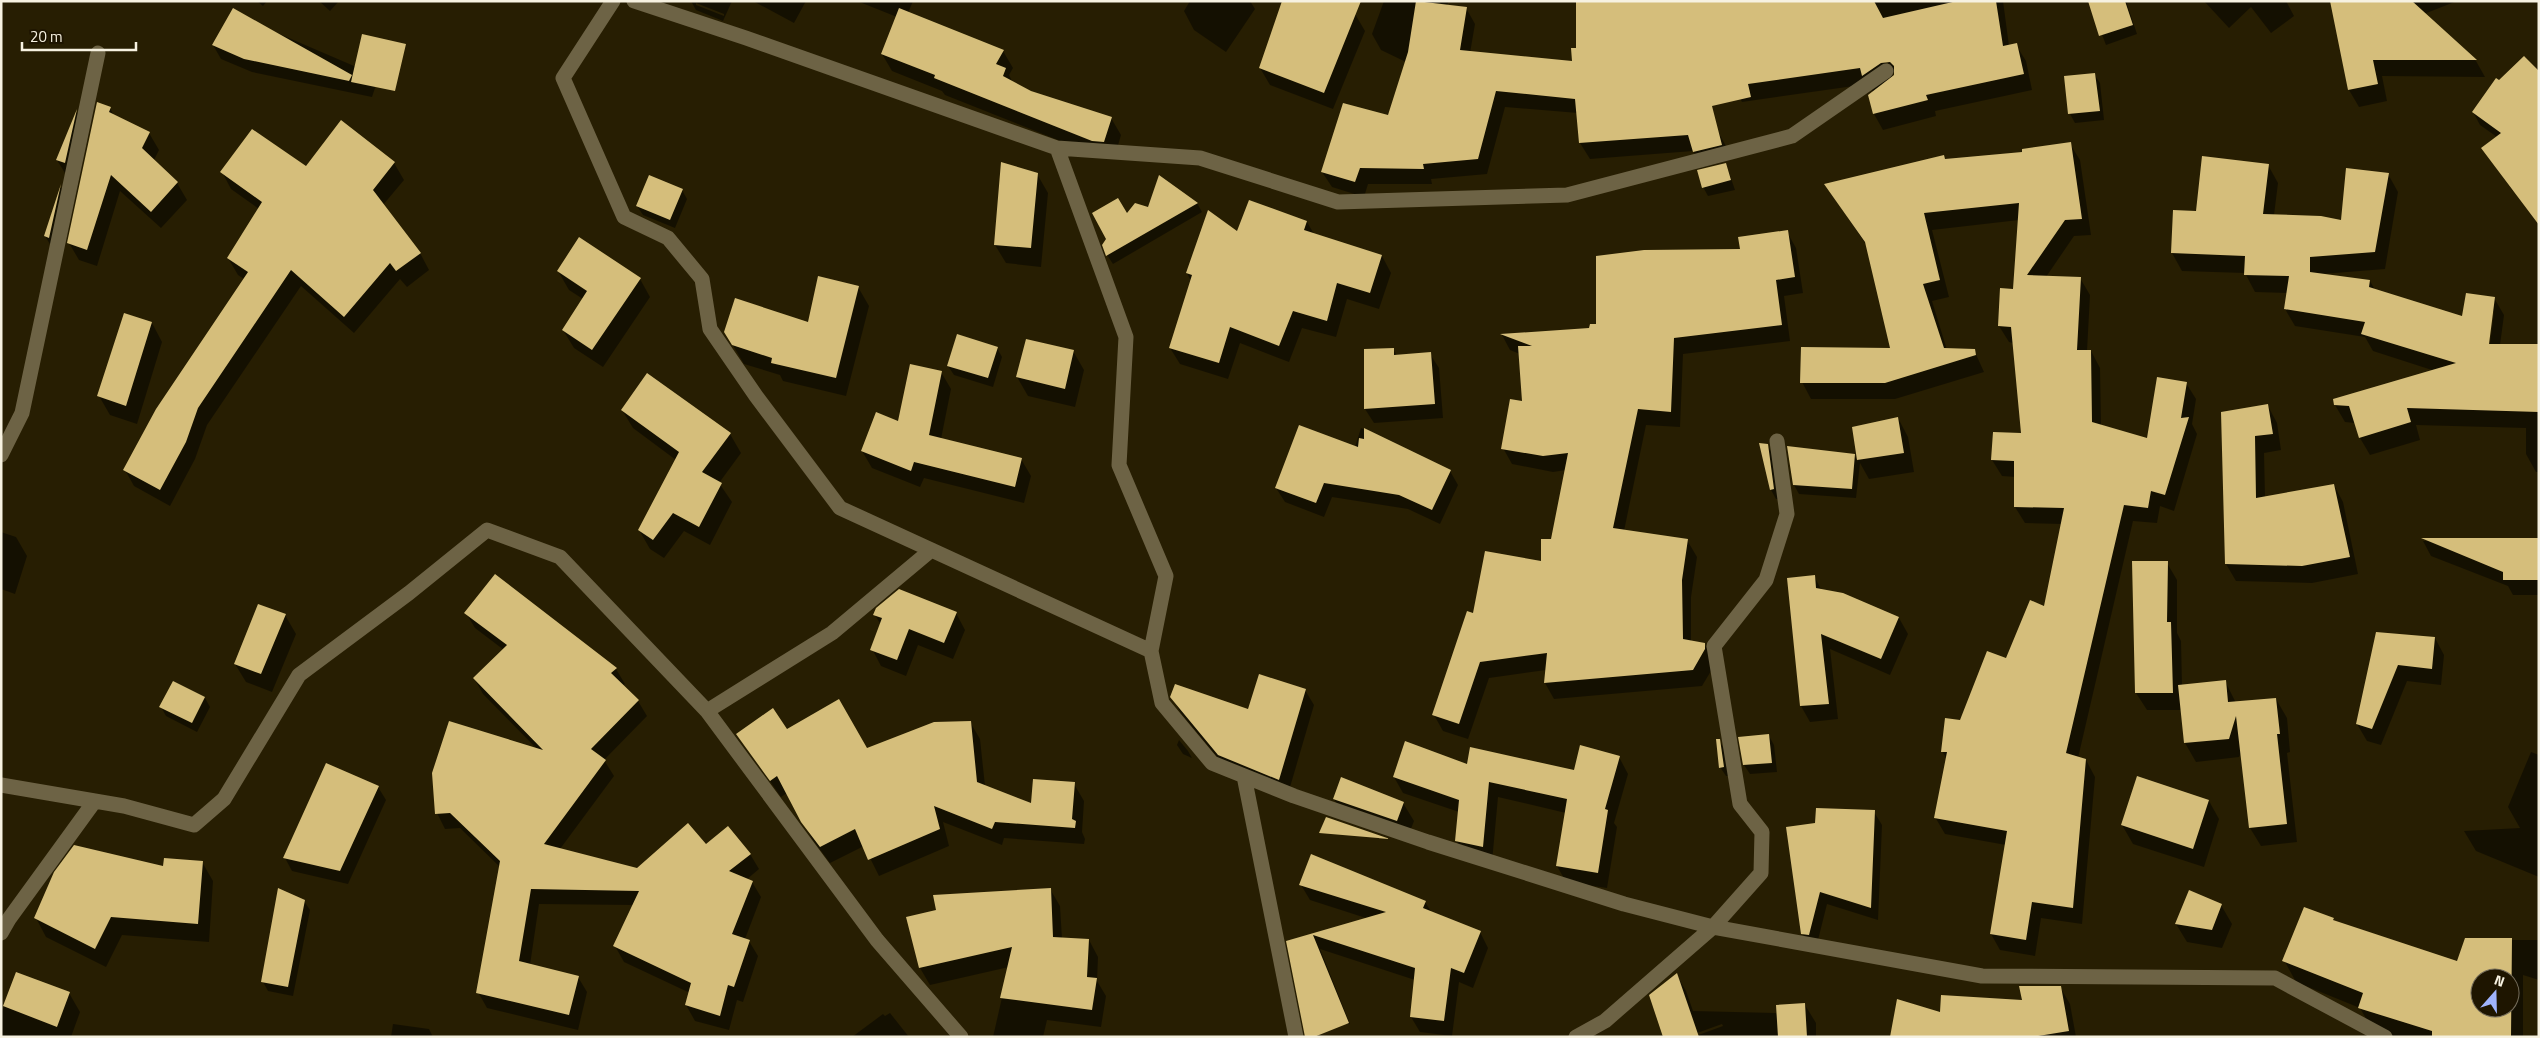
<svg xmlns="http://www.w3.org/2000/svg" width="2540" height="1038" viewBox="0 0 2540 1038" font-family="'Titillium Web',sans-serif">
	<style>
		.shadow { fill: #0007; fill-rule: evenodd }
		.building { fill: #d5be7b; fill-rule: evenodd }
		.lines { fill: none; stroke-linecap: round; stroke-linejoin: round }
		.street { stroke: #6d6345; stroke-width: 15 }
	</style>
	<rect width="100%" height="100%" fill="#271e02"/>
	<path class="shadow" d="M257 1H267L263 6Z
		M319 1H339L330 11Z
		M691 1H732L723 21 696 10ZM696 3 724 14V16L696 5Z
		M753 1H806L794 23Z
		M857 1H913L908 13 1003 51 1013 68 1009 75 1013 83 1030 92 1111 118 1121 135 1114 159 1103 158 945 95 942 91 892 71 882 54 897 17Z
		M1190 1H1250L1255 9 1226 52 1194 30 1184 11Z
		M1384 1H1449L1447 5 1466 8 1475 24 1470 53 1695 128 1717 130 1726 146 1730 160 1703 167 1693 151 1590 159 1580 143 1578 113 1505 107 1487 174 1431 179 1432 184H1368L1364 197 1332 187 1322 172 1389 117 1406 62 1381 50 1372 34Z
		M1742 1H2003L2009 46 2016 45 2026 61 2032 90 1935 111 1936 116 1883 130 1874 114 1873 92 1868 84 1742 102 1733 86ZM1884 56 1896 77H1893L1882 57Z
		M2089 1H2126L2137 34 2106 45Z
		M2204 1H2286L2294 16 2271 33 2251 7 2229 28Z
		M2363 1H2457L2424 14 2476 61 2485 77 2382 76 2387 101 2359 107 2349 90 2333 7Z
		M231 13 368 72 376 85 372 97 252 72 221 59 213 45Z
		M1355 14 1365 31 1333 109 1270 85 1260 68Z
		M2094 74 2100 83 2104 120 2075 123 2070 114Z
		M2496 80 2539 172 2513 191 2483 148 2497 137 2480 125 2473 112Z
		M110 108 114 116 149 133 159 150 154 160 177 183 187 200 161 228 120 191 97 266 79 260 69 243Z
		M77 112 87 129 68 178 57 160Z
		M2070 144 2080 160 2091 235 2074 236 2046 277 2080 278 2090 295 2087 351H2091L2100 368 2101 426 2148 440 2186 383 2196 399 2192 424 2197 434 2174 511 2160 506 2157 523 2133 521 2078 758 2086 760 2095 777 2082 924 2041 918 2035 956 2000 950 1991 934 2006 845 1945 834 1935 817 1947 759 1942 751 1961 721 2045 608 2062 524 2025 523 2015 507 2016 477 2002 476 1992 460 2022 434 2013 343 2009 342 1999 326 2014 290 2019 220 1932 230 1949 297 1932 301 1947 350H1974L1984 372 1895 399H1811L1802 382 1892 349 1867 246 1826 185 1946 161 2023 153Z
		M394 163 404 180 383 205 420 253 429 270 407 287 400 279 354 333 301 286 207 425 195 459 170 506 134 486 125 470 244 279 238 275 228 258 259 209 231 189 222 172Z
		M1726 164 1735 190 1708 196 1703 187Z
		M2268 165 2278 183 2274 215 2342 221 2388 174 2398 192 2385 269 2322 274 2370 281 2375 290 2463 317 2494 298 2504 315 2500 345H2539V472H2536L2526 454V428L2416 425 2420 440 2370 455 2360 438 2355 423 2345 422 2335 405 2435 371 2373 351 2365 337 2295 326 2285 309 2288 293 2255 292 2245 273 2182 271 2172 253 2174 212 2197 213ZM2492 312H2494L2489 351 2486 350Z
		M1037 174 1048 193 1041 267 1006 263 995 245Z
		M61 187 71 204 56 254 45 236Z
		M682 190 687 199 675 228 643 215 637 206Z
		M1197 203 1202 212 1113 264 1107 255 1127 215 1149 208Z
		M1307 222 1314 234 1382 256 1391 273 1379 309 1347 299 1336 337 1302 328 1289 362 1240 343 1228 379 1180 364 1170 348 1191 281 1187 273 1238 233Z
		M1787 232 1796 248 1803 293 1784 296 1790 341 1683 354 1680 427 1646 425 1624 531 1687 540 1697 557 1691 597V642L1704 644 1714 660V666L1702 686 1554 699 1545 683 1546 670 1489 678 1468 739 1443 731 1434 715 1542 562 1552 540 1566 470 1553 472 1512 464 1503 448 1523 402 1520 354 1510 350 1502 335 1591 329 1741 250Z
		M558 271 640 279 650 297 603 367 574 348 563 330 583 299 569 290Z
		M858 287 869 306 846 396 783 381 780 375 744 364 725 332 809 324Z
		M152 323 162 342 137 424 110 415 99 396Z
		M997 348 1002 357 993 387 954 375 948 366Z
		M1393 349 1397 356 1430 354 1439 368 1443 418 1374 423 1365 409Z
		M1073 351 1084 370 1075 407 1028 396 1017 377Z
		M941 372 951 389 941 439 1021 459 1031 476 1024 503 924 478 920 487 872 468 862 451 899 422Z
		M2268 406 2277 423 2281 450 2264 453 2265 497 2334 485 2343 502 2358 574 2312 583 2236 581 2226 564 2223 413Z
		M622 410 730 434 741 453 719 483 732 502 710 545 684 531 664 558 650 549 639 530 676 460 633 428Z
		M1898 418 1908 437 1914 472 1869 479 1860 463 1856 498 1799 494 1794 485 1854 455 1858 462 1854 428Z
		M1361 428 1450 471 1458 485 1440 524 1408 509 1332 497 1324 517 1285 502 1276 488 1355 447Z
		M1761 444 1767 445 1773 454 1779 499H1776L1771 490Z
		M1 532 16 537 27 556 15 594 1 589Z
		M2539 540V595H2513L2508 586 2431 556 2423 541Z
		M2167 563 2177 580V633L2181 641 2182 686 2225 681 2236 703 2276 699 2287 718 2290 752 2287 753 2297 842 2261 846 2250 828 2242 751 2239 757 2196 762 2185 743 2182 710H2147L2136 693Z
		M1814 576 1822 591 1899 618 1908 634 1890 675 1830 649 1838 719 1810 722 1801 706 1788 579Z
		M466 613 616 669 625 684 622 686 638 701 647 716 604 760 614 776 560 849 637 870 706 845 750 854 759 869 746 880 752 882 761 897 745 939 749 941 758 956 743 1002 737 1000 729 1030 695 1021 686 1005 690 993 624 962 615 946 634 905 539 904 530 965 578 977 587 992 578 1030 487 1008 478 992 500 867 460 828 445 829 437 813 538 750 483 694 474 678 504 650 475 628Z
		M956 613 965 630 953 659 918 645 906 676 881 666 872 649 881 625 875 615Z
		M285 615 296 634 272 692 246 682 235 664Z
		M2377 633 2435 638 2444 655 2441 685 2407 681 2381 745 2367 741 2357 724Z
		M173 683 205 698 210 707 197 732 166 716 161 707Z
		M1305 690 1314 705 1288 794 1228 770 1181 713 1172 697 1248 711Z
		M970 722 980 739 985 786 1032 805 1074 784 1084 801 1082 832 1085 839 1084 844 1004 838 1002 845 943 822 949 846 879 876 864 846 830 863 813 840 787 793 781 797 737 734 787 731 867 749Z
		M1769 736 1774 745 1777 772 1750 774 1744 765 1740 738Z
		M1179 740 1188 751 1192 758 1183 754 1177 745Z
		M1719 740 1724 749 1729 776H1726L1720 767Z
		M2531 752 2539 755V877L2476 851 2464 831 2520 828 2508 807Z
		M1619 757 1628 774 1614 823 1617 827 1607 888 1566 882 1557 866 1566 813 1498 797 1492 862 1466 857 1456 840 1459 812 1403 793 1394 777 1468 766 1574 772Z
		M378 787 386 800 348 884 292 871 285 858Z
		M1334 799 1403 803 1414 821 1407 839 1345 818Z
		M2209 801 2219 819 2204 867 2133 844 2122 825Z
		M1874 812 1882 825 1878 920 1827 904 1816 948 1810 946 1802 933 1816 824Z
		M202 862 213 881 209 942 122 935 106 967 46 937 36 918 164 867Z
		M1301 885 1425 902 1432 913 1480 932 1488 948 1473 988 1459 982 1452 1036 1420 1032 1411 1017 1415 980 1320 949 1350 1024 1309 1021 1288 942 1369 919 1310 900Z
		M1050 889 1060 906 1062 939 1089 940 1098 957 1097 981 1106 996 1101 1027 1047 1020 1043 1037H993L1009 967 930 985 920 968Z
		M304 901 310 910 293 996 268 991 263 982Z
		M2221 905 2232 924 2222 948 2187 942 2176 924Z
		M2333 919 2335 922 2458 963 2466 940H2539V980L2523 975V1037H2396L2372 1029 2360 1008 2296 982 2284 960ZM2480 978H2510V1008H2480Z
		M17 973 69 993 80 1012 71 1037H1V1014Z
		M1676 974 1686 991 1693 1011 1776 1013 1778 1017 1805 1005 1816 1023V1037H1693L1723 1026 1722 1024 1686 1037Z
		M2060 987 2070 1004 2076 1037H1891L1941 1014 2023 1001Z
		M890 1013 909 1037H852L883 1014 885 1016Z
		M393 1024 429 1029 433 1037H391Z"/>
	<path class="building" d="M1282 1H1361L1324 93 1259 68Z
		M1416 1 1467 7 1460 50 1572 61 1571 48H1576V1H1874L1883 18 1957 1H1996L2003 46 2017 43 2024 74 1926 95 1928 100 1873 114 1868 95 1894 75V66L1890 62 1881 63 1862 76 1860 68 1748 84 1751 97 1712 106 1722 145 1693 152 1688 135 1579 143 1575 99 1496 91 1478 159 1423 164 1424 169 1360 168 1355 182 1321 172 1343 103 1388 115 1408 52Z
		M2088 1H2125L2133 25 2099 36Z
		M2330 1H2412L2477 60H2373L2378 84 2348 90Z
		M233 8 352 75 349 81 244 59 212 45Z
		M899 8 1004 50 996 64 1006 68 1003 76 1031 91 1112 117 1104 142 1092 141 934 78 935 75 881 54Z
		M362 34 406 44 395 91 351 82Z
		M2524 56 2539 71V225L2481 148 2501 133 2472 112 2496 78 2499 80Z
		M2095 73 2100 111 2068 114 2064 76Z
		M97 102 111 107 109 112 150 132 142 148 178 182 151 212 111 175 87 250 67 243Z
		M77 109 65 163 56 160Z
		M341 120 395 162 373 190 421 253 396 271 390 263 344 317 291 270 198 408 186 442 160 490 123 470 156 409 248 272 227 258 262 202 220 172 252 129 306 166Z
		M2071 142 2082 219 2065 220 2027 275 2081 277 2077 350H2091L2092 422 2147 438 2157 377 2187 382 2181 418 2189 417 2165 495 2151 491 2148 508 2124 505 2066 753 2086 759 2073 908 2032 902 2026 940 1990 934 2007 831 1934 818 1947 752H1941L1945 718 1960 720 1987 651 2006 658 2030 600 2044 606 2064 508 2014 507V461L1991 460 1993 432 2021 433 2011 327 1998 326 2000 288 2013 289 2019 203 1924 213 1940 280 1923 284 1944 348 1975 349 1976 355 1885 383H1800L1801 347 1890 348 1865 242 1824 184 1944 155 1945 159 2022 152V149Z
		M2202 156 2269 164 2263 214 2321 216 2341 220 2346 168 2389 173 2375 252 2310 257V272L2370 280 2369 287 2462 316 2466 293 2495 297 2489 344H2539V412L2407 408 2411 422 2359 438 2349 406 2334 405 2333 399 2456 363 2361 334 2365 322 2284 309 2289 276 2244 275 2245 256 2171 253 2173 210 2196 211Z
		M1001 162 1038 173 1031 248 994 245Z
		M1726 163 1731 180 1702 188 1697 170Z
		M649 175 683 189 670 220 636 206Z
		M1159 175 1198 203 1106 256 1102 245 1106 239 1092 213 1118 198 1127 213 1135 203 1148 207Z
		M61 184 49 238 44 236Z
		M1249 200 1307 221 1304 230 1382 255 1370 293 1337 283 1327 321 1293 311 1279 346 1230 327 1219 363 1169 348 1192 275 1186 273 1208 210 1237 231Z
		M1788 230 1795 277 1776 280 1782 325 1674 338 1671 412 1638 409 1613 528 1688 539 1682 580 1683 639 1705 643V649L1693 670 1544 683 1547 653 1480 662 1459 724 1432 715 1467 611 1473 613 1485 551 1541 561V539H1551L1568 453 1543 456 1501 449 1510 399 1522 401 1518 346H1532L1500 334 1589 328 1590 324H1596V256L1644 250 1740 249 1738 237Z
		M579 237 641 278 592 350 562 330 587 291 557 271Z
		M818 276 859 286 836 378 771 363 772 358 732 345 724 332 735 298 808 322Z
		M124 313 152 322 126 406 97 396Z
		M957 334 998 347 988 378 947 366Z
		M1026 339 1074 350 1065 389 1016 377Z
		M1394 348V355L1431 352 1435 404 1364 409V349Z
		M910 364 942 371 929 435 1022 458 1015 487 914 462 911 471 861 451 876 412 898 421Z
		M647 373 731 433 702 472 722 483 699 527 673 513 653 540 638 530 679 452 621 410Z
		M2268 404 2273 434 2255 436 2256 498 2334 484 2350 557 2302 566 2225 564 2221 412Z
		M1898 417 1904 453 1857 460 1852 427Z
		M1299 425 1358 447 1359 438 1364 439V428L1451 470 1432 510 1399 495 1324 483 1316 503 1275 488Z
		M1759 443 1768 444 1774 489 1770 490Z
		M1787 446 1855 454 1852 489 1793 485Z
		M2421 538H2539V580H2503V572Z
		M2132 561H2168L2167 622H2171L2173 693H2135Z
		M495 574 617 668 611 673 639 700 591 749 606 760 544 844 637 868 688 823 706 844 728 826 751 854 729 871 753 881 732 934 750 940 734 987 728 985 720 1016 685 1005 691 983 613 946 639 891 531 889 519 961 579 976 569 1015 476 993 500 861 450 813 435 814 432 773 449 721 543 750 473 678 507 645 464 613Z
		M1815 575 1816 588 1843 593 1899 617 1881 659 1821 634 1829 704 1800 706 1787 578Z
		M899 589 957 612 944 643 909 629 897 660 870 650 882 618 873 615 876 608Z
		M258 604 286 614 261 674 234 664Z
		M2376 632 2435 637 2432 669 2398 665 2372 729 2356 724Z
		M1259 674 1306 689 1279 780 1218 755 1170 697 1175 684 1248 709Z
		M2226 680 2228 702 2276 698 2280 734H2277L2287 824 2249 828 2236 716 2229 739 2184 743 2178 685Z
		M173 681 205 697 192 723 159 707Z
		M839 699 867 748 934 722 971 721 977 782 1031 803 1033 779 1075 782 1072 819 1076 821 1075 828 995 822 992 829 934 806 940 829 868 860 855 829 820 847 801 822 777 776 770 781 736 734 773 708 787 729Z
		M1769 734 1772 763 1743 765 1738 737Z
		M1716 739H1720L1724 767 1719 768Z
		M1405 741 1467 764 1470 747 1574 770 1580 745 1620 756 1605 809 1608 810 1598 873 1556 866 1567 799 1489 782 1483 847 1455 841 1459 800 1393 777Z
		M326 763 379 786 340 871 283 858Z
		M2137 776 2209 800 2193 849 2121 825Z
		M1341 777 1404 802 1397 821 1333 799Z
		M1816 808 1875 810 1871 908 1820 892 1809 935 1801 934 1786 827 1815 823Z
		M1326 817 1390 839 1319 833Z
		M74 845 163 866 164 858 203 861 198 924 111 917 95 949 34 918 54 872Z
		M1311 854 1426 901 1423 908 1481 931 1464 973 1451 968 1444 1021 1410 1017 1415 968 1313 935 1349 1023 1314 1037H1305L1286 941 1386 912 1299 885Z
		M278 888 305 900 288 987 261 982Z
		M1051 888 1053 937 1089 939 1087 977 1097 978 1092 1010 1000 998 1012 947 919 968 906 917 936 910 933 895Z
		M2189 890 2222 904 2212 930 2175 924Z
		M2304 907 2334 918 2333 920 2457 961 2465 938H2512L2511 1037H2432V1031L2358 1008 2363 993 2282 961ZM2480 978H2510V1008H2480Z
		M16 972 70 992 57 1027 3 1006Z
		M1677 973 1699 1037H1663L1649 995Z
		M2019 986H2061L2069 1031 2032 1037H1890L1897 999 1940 1012 1941 995 2022 1000Z
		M1805 1003 1807 1037H1778L1776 1005Z"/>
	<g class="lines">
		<path class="street" d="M613 1 563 78 624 217 668 238 702 279 710 329 756 396 840 508 1151 651 1162 703 1212 763 1294 796 1428 842 1624 904 1713 927 1761 873 1762 832 1740 804 1714 646 1766 580 1787 514 1777 441
			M634 1 746 38 1057 148 1126 337 1119 465 1166 576 1151 651
			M1057 148 1200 158 1338 202 1567 195 1792 136 1886 71
			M1 455 22 413 98 53
			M707 711 832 633 930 551
			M1244 776 1296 1037
			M1 785 124 806 194 825 224 799 299 675 409 593 487 530 560 557 707 711 877 940 961 1037
			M1 933 9 919 94 802
			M1576 1037 1605 1021 1713 927 1982 976 2275 978 2385 1037"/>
	</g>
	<rect width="2540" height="1038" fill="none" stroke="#f7f2e1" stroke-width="5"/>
	<g transform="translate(2495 993) rotate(20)"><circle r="24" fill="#1e1500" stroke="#756d5a"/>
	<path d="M0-4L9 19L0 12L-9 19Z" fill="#9fb3fd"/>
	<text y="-8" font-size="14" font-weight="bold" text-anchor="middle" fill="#f7f2e1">N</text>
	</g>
	<path d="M22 42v8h114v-8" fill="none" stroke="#f7f2e1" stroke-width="2.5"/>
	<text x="30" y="42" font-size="15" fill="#f7f2e1" stroke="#1e1500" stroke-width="4" paint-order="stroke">20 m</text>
</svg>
